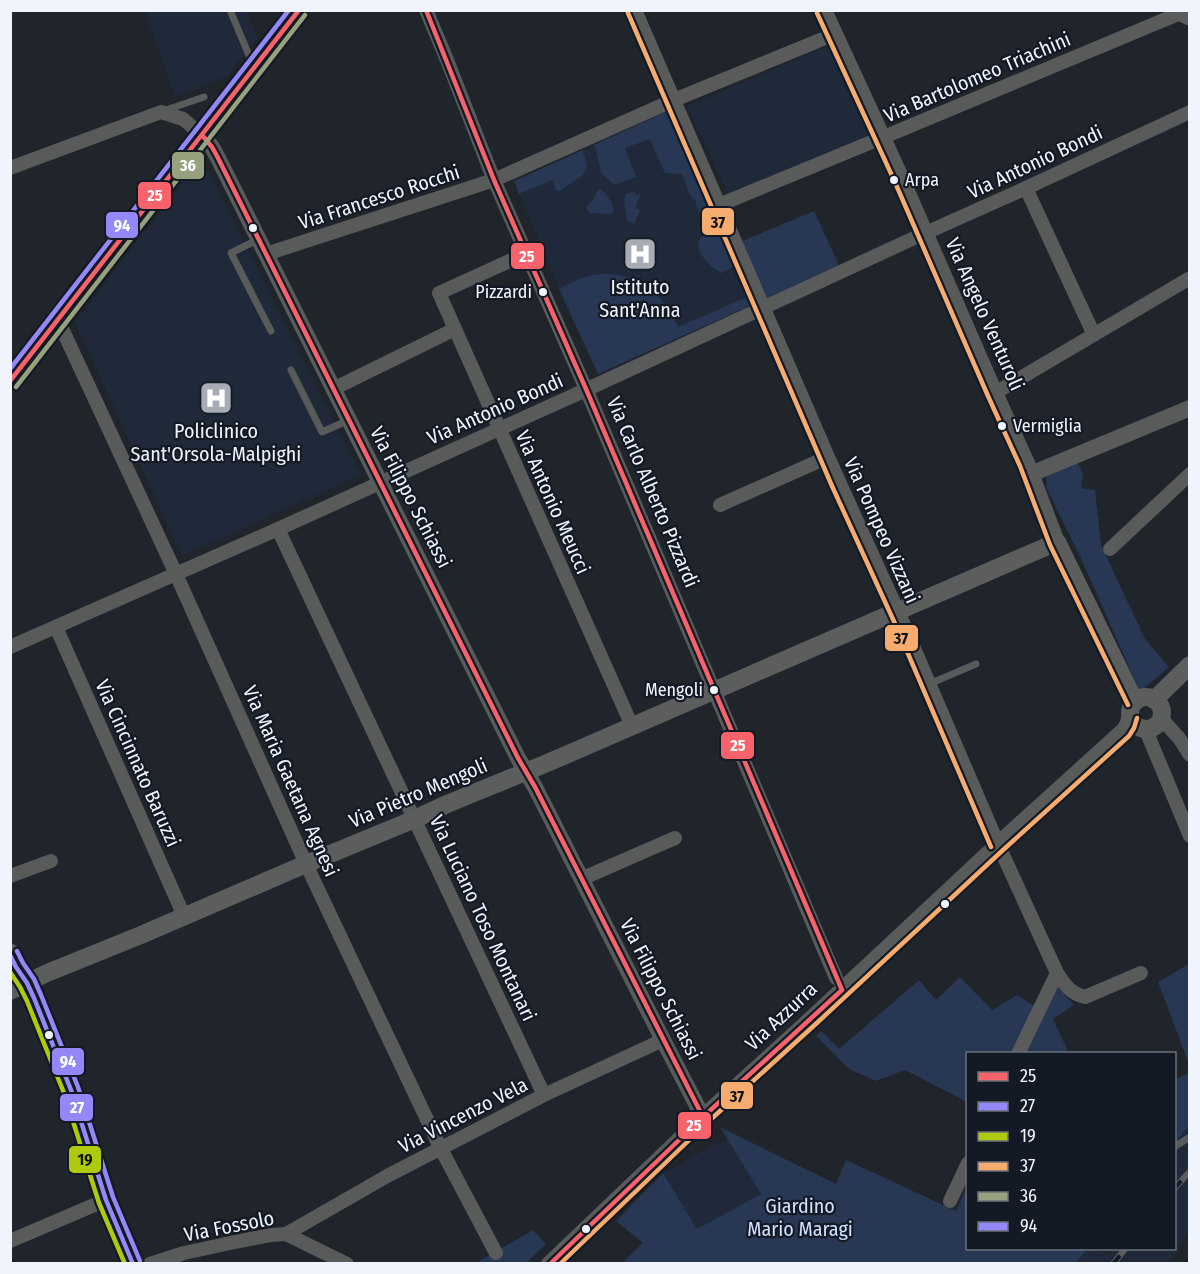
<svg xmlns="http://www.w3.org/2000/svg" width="1200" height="1274" viewBox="0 0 1200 1274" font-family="'Fira Sans Condensed',sans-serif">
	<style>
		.built { fill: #202939 }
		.green { fill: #273754 }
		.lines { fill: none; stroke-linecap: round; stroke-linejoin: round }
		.service { stroke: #595b5a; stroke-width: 7 }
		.minor { stroke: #595b5a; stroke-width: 14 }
		.tertiary { stroke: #595b5a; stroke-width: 16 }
		.secondary { stroke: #5c5d5d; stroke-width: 18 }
		.primary { stroke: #595b5c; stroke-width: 21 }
		.rail-casing { stroke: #5c5d5f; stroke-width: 6 }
		.rail { stroke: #131a25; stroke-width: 4; stroke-dasharray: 11; stroke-linecap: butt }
		.bus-1-casing { stroke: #131a25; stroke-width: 9 }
		.bus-2-casing { stroke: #131a25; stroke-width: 9 }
		.bus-3-casing { stroke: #131a25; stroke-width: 9 }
		.bus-4-casing { stroke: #131a25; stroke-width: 9 }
		.bus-5-casing { stroke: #131a25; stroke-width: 9 }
		.bus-6-casing { stroke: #131a25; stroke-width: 9 }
		.bus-1 { stroke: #f8626a; stroke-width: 4.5 }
		.bus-2 { stroke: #9488f6; stroke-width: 4.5 }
		.bus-3 { stroke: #afca0b; stroke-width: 4.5 }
		.bus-4 { stroke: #f7ac6f; stroke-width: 4.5 }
		.bus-5 { stroke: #97a17d; stroke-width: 4.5 }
		.bus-6 { stroke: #9488f6; stroke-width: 4.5 }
		.bus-dot { fill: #f0f5fd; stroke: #131a25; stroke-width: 2 }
		.labels { text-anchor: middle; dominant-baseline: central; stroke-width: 4.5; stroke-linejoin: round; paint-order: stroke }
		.bus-label { font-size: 18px; fill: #f0f5fd; stroke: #131a25; text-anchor: start }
		.street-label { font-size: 20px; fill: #f0f5fd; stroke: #131a25 }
		.poi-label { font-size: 20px; fill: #f0f5fd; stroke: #131a25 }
		.park-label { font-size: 20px; fill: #cfe1ff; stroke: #131a25 }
		.line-badge { stroke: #131a25; stroke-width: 2 }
		.badge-label { font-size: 16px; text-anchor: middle; font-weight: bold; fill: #fff }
		.pale-badge-label { font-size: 16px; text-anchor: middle; font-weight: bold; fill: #111 }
	</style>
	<rect width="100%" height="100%" fill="#20242b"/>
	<path class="built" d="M145 11H247L258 38 226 77 175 97Z
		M830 45 872 136 728 195 687 106Z
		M672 109 758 302 598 374 559 289 514 181Z
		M207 169 361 475 182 556 75 322 189 175Z
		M1189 1125V1238L1186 1235 1175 1249 1179 1253 1166 1263 1075 1264 1087 1249H1100L1109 1255 1114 1249 1174 1248 1175 1143Z
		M727 1138 761 1194 697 1229 663 1173Z"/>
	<path class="green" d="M672 109 720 218 710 221 705 219 699 213 695 200 690 195 682 174 665 173 650 139 625 148 636 177 614 185 601 173 597 154 594 145Z
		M583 150 587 167 583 175 560 191H557L552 180 519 194 514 181Z
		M598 189H600C607 193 612 202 614 209L611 214 590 213 587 210V206L593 200Z
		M634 192 636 196 641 193 635 208 640 210 634 224 628 221 627 219C626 215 623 198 625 195 627 193 631 193 634 192Z
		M814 211 842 272 763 308 735 244Z
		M724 227 758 302 598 374 559 289C567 285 576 280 585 277 621 267 654 282 672 315 675 319 676 323 678 327L747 297 733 267 721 273C709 265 692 251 701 237Z
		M1075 457 1083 475 1081 488 1095 490 1101 545 1145 639 1169 667 1140 692 1083 563 1047 489 1046 480 1049 469Z
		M1189 964V1064L1158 982Z
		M960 977 992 1010 1017 995 1034 1006 1050 978 1074 1005 1053 1019 1069 1053 968 1054 967 1102 905 1070 876 1081 849 1069 816 1036 821 1031 839 1049 919 980 936 1000Z
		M1189 1073V1125L1175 1143 1174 1080Z
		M720 1127 836 1184 846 1160 956 1211 967 1186 968 1248 1087 1249 1075 1264 622 1263 643 1243 616 1221 663 1173 697 1229 761 1194Z
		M533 1230 546 1244 526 1263 474 1264Z"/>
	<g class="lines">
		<path class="service" d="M230 10 253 65
			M163 111 204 97
			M257 240 231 253 271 331
			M291 370 322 432 349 420
			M929 684 976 664
			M1174 1147 1190 1137"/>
		<path class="minor" d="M426 10 447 60 494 180 586 389 836 978
			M635 10 828 457 904 625 998 844 1057 973C1065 985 1070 993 1085 997L1141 973
			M10 168 161 112 183 119 202 135
			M1026 188 1094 335
			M719 205 891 134 1183 12
			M527 253 439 293 632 726
			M266 254 494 180 674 100 835 34
			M58 320 176 574 306 864 441 1149 496 1253
			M333 389 455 329
			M995 393 1190 278
			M720 505 828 457
			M278 529 544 1095
			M1110 549 1190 474
			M56 627 184 916
			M10 647 278 529 579 393 912 239 1026 188 1190 112
			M1160 717 1179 738 1190 755
			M1145 728 1190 836
			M10 876 51 861
			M581 879 675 838
			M1018 1054 1057 973
			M950 1201 968 1163
			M286 1234 389 1175 544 1095 663 1040
			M10 1241 106 1200
			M150 1264 184 1253 235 1242 271 1235 286 1234 347 1264"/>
		<path class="tertiary" d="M824 10 901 177 995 393 1027 463 1057 542
			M202 135 212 147 218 158 518 758 535 787 663 1040 703 1117
			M10 382 299 10
			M1031 474 1190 408
			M549 1264 703 1117 814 1016 998 844 1124 730 1127 725 1130 716"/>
		<path class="secondary" d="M1130 713a16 16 0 1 1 32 0a16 16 0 1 1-32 0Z
			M1154 700 1190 665
			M10 991 47 973 141 935 306 864 415 819 447 804 545 764 1057 542 1135 702"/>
		<path class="primary" d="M1180 10 1190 15
			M10 954 16 967 27 983 34 998 71 1090 106 1200 133 1264"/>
		<g class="rail-casing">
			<path id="rail" d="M1174 1189 1190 1171
				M1113 1264 1126 1248"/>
		</g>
		<use href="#rail" class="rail"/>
		<g class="bus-1-casing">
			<path id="bus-1" d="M426 10 494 180 586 389 842 990
				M202 135 212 147 218 158 518 758 535 787 703 1117
				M10 381 299 10
				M550 1264 703 1117 842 990"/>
		</g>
		<g class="bus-2-casing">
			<path id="bus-2" d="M10 955 16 967 27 983 34 998 71 1090 106 1200 133 1264"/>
		</g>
		<g class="bus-3-casing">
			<path id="bus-3" d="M10 972 20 987 27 1001 64 1093 99 1203 125 1264"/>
		</g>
		<g class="bus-4-casing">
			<path id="bus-4" d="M628 13 832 486 897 628 991 847
				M817 13 894 180 988 396 1020 466 1050 545 1128 705
				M560 1264 708 1122 819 1021 1003 850 1129 736 1134 728 1137 718"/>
		</g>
		<g class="bus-5-casing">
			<path id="bus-5" d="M16 387 305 15"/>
		</g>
		<g class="bus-6-casing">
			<path id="bus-6" d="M10 369 289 10
				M17 951 23 963 34 979 41 995 78 1087 113 1197 140 1261"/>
		</g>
		<use href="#bus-1" class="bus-1"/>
		<use href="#bus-2" class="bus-2"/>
		<use href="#bus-3" class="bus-3"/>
		<use href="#bus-4" class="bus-4"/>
		<use href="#bus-5" class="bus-5"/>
		<use href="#bus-6" class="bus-6"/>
	</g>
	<defs>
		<g id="hospital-square" transform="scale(1.725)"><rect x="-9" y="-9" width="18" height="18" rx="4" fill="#a7acb4" stroke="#131a25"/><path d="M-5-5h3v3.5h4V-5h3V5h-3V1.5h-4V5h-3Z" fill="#fff"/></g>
	</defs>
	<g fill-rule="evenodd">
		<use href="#hospital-square" x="640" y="254"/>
		<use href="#hospital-square" x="216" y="398"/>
	</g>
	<g class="bus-dot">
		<circle cx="894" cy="180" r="5"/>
		<circle cx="253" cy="228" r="5"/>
		<circle cx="543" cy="292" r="5"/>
		<circle cx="1002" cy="426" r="5"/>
		<circle cx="714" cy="690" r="5"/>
		<circle cx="945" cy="904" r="5"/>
		<circle cx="49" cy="1035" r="5"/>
		<circle cx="586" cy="1229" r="5"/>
	</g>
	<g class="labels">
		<g class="bus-label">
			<text x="905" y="180">Arpa</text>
			<text x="532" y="292" text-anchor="end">Pizzardi</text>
			<text x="1013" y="426">Vermiglia</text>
			<text x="703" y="690" text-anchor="end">Mengoli</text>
		</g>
		<g class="street-label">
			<text transform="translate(977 77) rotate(-23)">Via Bartolomeo Triachini</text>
			<text transform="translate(1035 162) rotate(-25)">Via Antonio Bondi</text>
			<text transform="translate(379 197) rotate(-18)">Via Francesco Rocchi</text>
			<text transform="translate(985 314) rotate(66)">Via Angelo Venturoli</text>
			<text transform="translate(495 409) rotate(-24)">Via Antonio Bondi</text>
			<text transform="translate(653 492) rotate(67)">Via Carlo Alberto Pizzardi</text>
			<text transform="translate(411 497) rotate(63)">Via Filippo Schiassi</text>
			<text transform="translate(553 502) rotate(66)">Via Antonio Meucci</text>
			<text transform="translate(882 530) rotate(66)">Via Pompeo Vizzani</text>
			<text transform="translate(138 763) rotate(66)">Via Cincinnato Baruzzi</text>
			<text transform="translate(291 781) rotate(66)">Via Maria Gaetana Agnesi</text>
			<text transform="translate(418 793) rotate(-23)">Via Pietro Mengoli</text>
			<text transform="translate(483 918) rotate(65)">Via Luciano Toso Montanari</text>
			<text transform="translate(661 989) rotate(63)">Via Filippo Schiassi</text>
			<text transform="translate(781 1016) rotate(-43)">Via Azzurra</text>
			<text transform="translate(463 1115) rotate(-27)">Via Vincenzo Vela</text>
			<text transform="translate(229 1226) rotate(-11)">Via Fossolo</text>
		</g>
		<g class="poi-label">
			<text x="640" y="287">Istituto<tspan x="640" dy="23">Sant'Anna</tspan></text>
			<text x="216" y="431">Policlinico<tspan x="216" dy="23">Sant'Orsola-Malpighi</tspan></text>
		</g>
		<g class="park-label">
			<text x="800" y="1206">Giardino<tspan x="800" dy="23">Mario Maragi</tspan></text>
		</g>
	</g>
	<g class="line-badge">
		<rect x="171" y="151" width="34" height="29" rx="6" fill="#97a17d"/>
		<rect x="137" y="181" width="35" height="29" rx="6" fill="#f8626a"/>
		<rect x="701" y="207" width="34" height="29" rx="6" fill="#f7ac6f"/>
		<rect x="105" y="211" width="34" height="28" rx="6" fill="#9488f6"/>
		<rect x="510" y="242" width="35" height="28" rx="6" fill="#f8626a"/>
		<rect x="884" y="624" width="35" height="28" rx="6" fill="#f7ac6f"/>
		<rect x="720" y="731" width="35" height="29" rx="6" fill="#f8626a"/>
		<rect x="51" y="1047" width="34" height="29" rx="6" fill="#9488f6"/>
		<rect x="720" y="1081" width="34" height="29" rx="6" fill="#f7ac6f"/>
		<rect x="59" y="1093" width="35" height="29" rx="6" fill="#9488f6"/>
		<rect x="677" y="1111" width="35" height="29" rx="6" fill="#f8626a"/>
		<rect x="68" y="1145" width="34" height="29" rx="6" fill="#afca0b"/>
	</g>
	<g class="badge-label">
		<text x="188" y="171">36</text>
		<text x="155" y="201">25</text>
		<text x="122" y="231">94</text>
		<text x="527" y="262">25</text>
		<text x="738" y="751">25</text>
		<text x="68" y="1067">94</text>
		<text x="77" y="1113">27</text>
		<text x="694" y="1131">25</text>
	</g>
	<g class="pale-badge-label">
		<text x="718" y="228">37</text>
		<text x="901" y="644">37</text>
		<text x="737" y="1102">37</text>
		<text x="85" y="1165">19</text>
	</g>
	<rect width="1200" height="1274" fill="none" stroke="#f0f5fd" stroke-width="24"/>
	<rect x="966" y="1052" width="210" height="198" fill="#131a25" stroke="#6b727b" stroke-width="1.5"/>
	<rect x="978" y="1072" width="30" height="9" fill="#f8626a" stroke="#6b727b" stroke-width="1.5"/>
	<text x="1020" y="1082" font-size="18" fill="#f0f5fd">25</text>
	<rect x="978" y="1102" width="30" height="9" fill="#9488f6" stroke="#6b727b" stroke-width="1.5"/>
	<text x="1020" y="1112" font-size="18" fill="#f0f5fd">27</text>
	<rect x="978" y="1132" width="30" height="9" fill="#afca0b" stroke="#6b727b" stroke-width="1.5"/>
	<text x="1020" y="1142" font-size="18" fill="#f0f5fd">19</text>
	<rect x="978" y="1162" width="30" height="9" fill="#f7ac6f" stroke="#6b727b" stroke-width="1.5"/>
	<text x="1020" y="1172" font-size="18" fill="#f0f5fd">37</text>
	<rect x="978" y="1192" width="30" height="9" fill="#97a17d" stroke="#6b727b" stroke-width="1.5"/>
	<text x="1020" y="1202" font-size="18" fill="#f0f5fd">36</text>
	<rect x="978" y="1222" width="30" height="9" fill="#9488f6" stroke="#6b727b" stroke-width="1.5"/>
	<text x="1020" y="1232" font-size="18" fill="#f0f5fd">94</text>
</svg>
